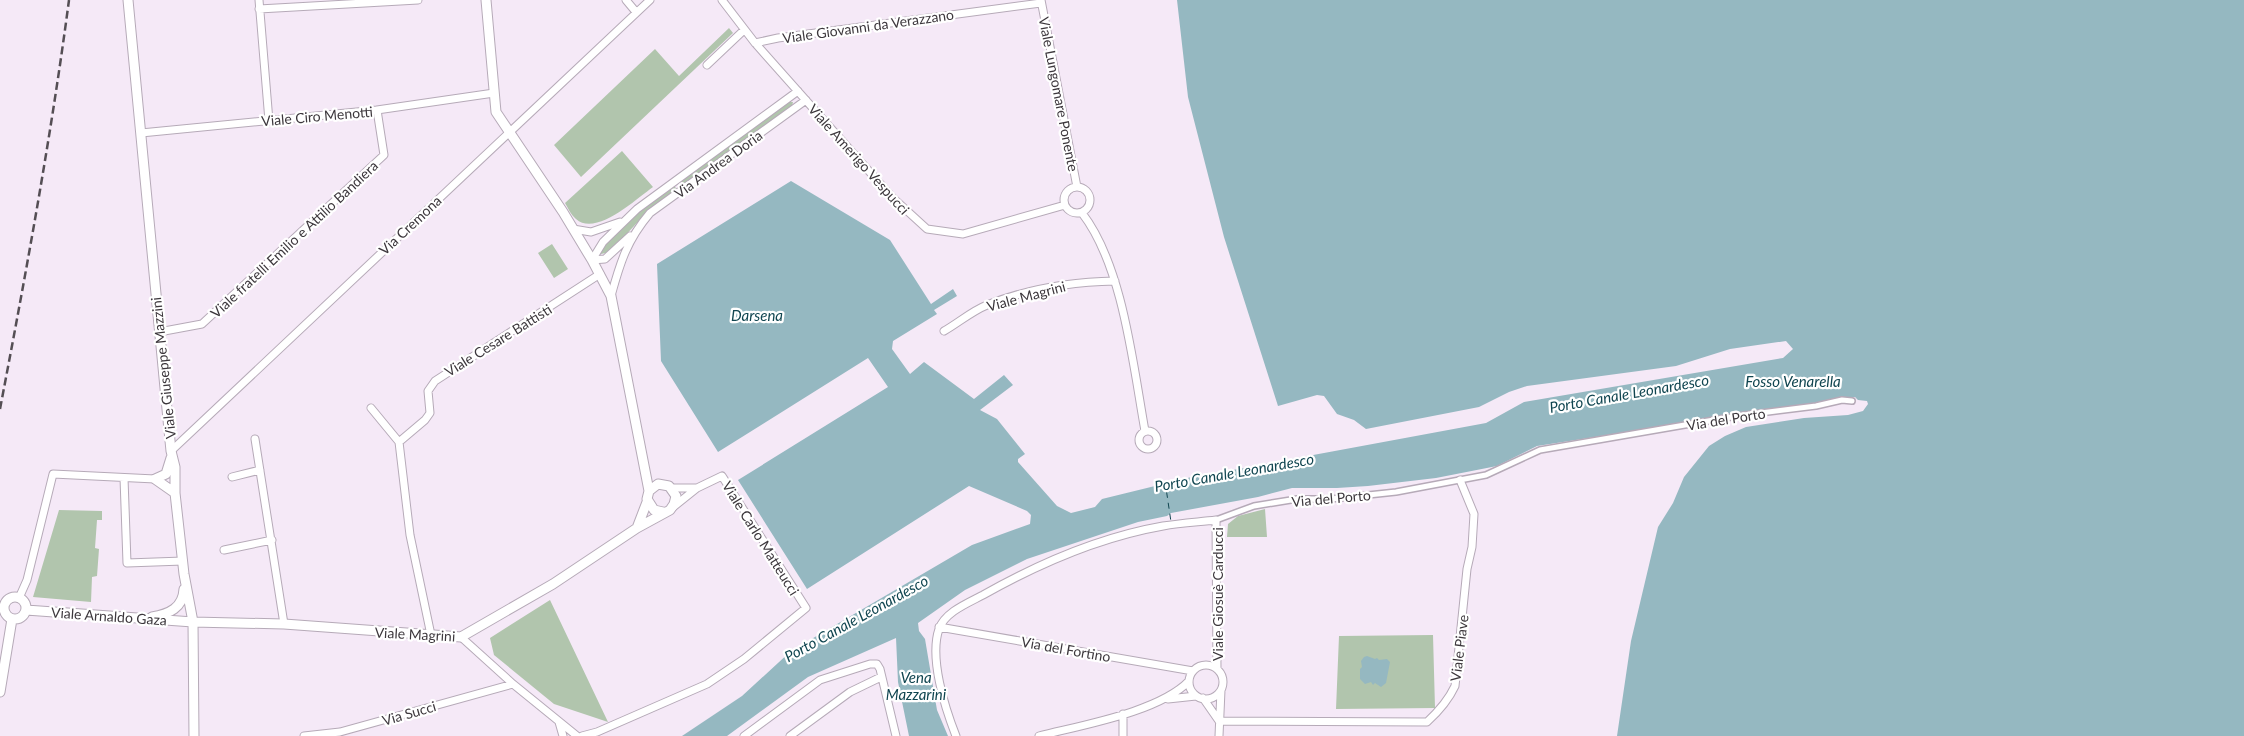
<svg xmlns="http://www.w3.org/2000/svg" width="2244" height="736" viewBox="0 0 2244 736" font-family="Lato,sans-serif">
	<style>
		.green { fill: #b1c5ad }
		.water { fill: #95b8c1 }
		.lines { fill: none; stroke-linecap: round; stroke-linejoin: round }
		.ferry { stroke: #104550; stroke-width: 1; stroke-dasharray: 6 5; stroke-linecap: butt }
		.pedestrian-casing { stroke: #b6aab8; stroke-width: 8 }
		.minor-casing { stroke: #b6aab8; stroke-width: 9 }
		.tertiary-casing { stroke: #b6aab8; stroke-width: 11 }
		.pedestrian { stroke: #fff; stroke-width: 5 }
		.minor { stroke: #fff; stroke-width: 7 }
		.tertiary { stroke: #fff; stroke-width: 9 }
		.rail { stroke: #544e54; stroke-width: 2.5; stroke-dasharray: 8 4; stroke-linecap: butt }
		.labels { text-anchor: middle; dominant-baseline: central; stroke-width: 4.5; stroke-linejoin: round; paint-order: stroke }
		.street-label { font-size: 14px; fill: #3c373c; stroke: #fff }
		.water-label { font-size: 15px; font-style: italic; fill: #104550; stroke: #fff }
	</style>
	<rect width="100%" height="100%" fill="#f5e9f7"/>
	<path class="green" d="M729 28 733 33 581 177 554 145 655 49 679 76Z
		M788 102H793L792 106 684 184 681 181Z
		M622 151 653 187C636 199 596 237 576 219 571 215 568 208 565 203Z
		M674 186 677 189 647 212 610 252 601 254C603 236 658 197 674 186Z
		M552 244 568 269 554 278 538 253Z
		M1265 509 1267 537H1227L1228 524 1238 516Z
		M59 510 102 511V520H97L95 548 99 549 97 576 92 577 91 602 33 597Z
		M550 600 608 722 554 704 494 655 490 638Z
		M1433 635 1435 708 1336 709 1339 636Z"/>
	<path class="water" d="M1177 0H2244V736H1617L1631 641 1658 527 1673 503 1684 477 1709 446 1725 436 1746 427 1804 418 1848 415 1863 411 1868 404 1867 401 1858 400 1855 397 1537 446 1497 466 1436 478 1368 486 1337 488H1292L1258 497 1171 513 1167 516 1138 522 1027 559 965 590 918 623 919 631 925 639 937 710 948 736H909L898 682 896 638 808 677 727 736H682L742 696 791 651 972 545 1030 524 1031 515 1027 511 969 486 807 589 738 480 888 387 868 358 718 452 661 361 657 264 791 181 890 240 931 304 953 289 957 296 934 310 937 314 893 341 892 349 910 374 924 362 974 399 1004 375 1013 385 980 410 997 419 1025 454 1018 459V462L1057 506 1071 513 1095 507 1102 499 1208 473 1211 474 1486 423 1524 402 1783 358 1793 349 1786 341 1730 349 1676 366 1527 386 1509 392 1479 407 1366 429 1354 420 1337 414 1324 396 1317 395 1278 406 1224 237 1188 97Z
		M1367 656 1375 659 1377 658 1379 660 1387 659 1390 662 1386 683 1381 687 1375 683 1373 685 1371 682 1365 684 1360 679V669L1362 667 1361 661 1364 657Z"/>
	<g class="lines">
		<path class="ferry" d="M1165 481 1171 522"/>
		<g class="pedestrian-casing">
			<path id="pedestrian" d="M1216 520 1254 506 1297 499H1331L1396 492 1486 475 1540 450 1737 416 1816 406 1842 400 1852 401"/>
		</g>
		<g class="minor-casing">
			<path id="minor" d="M259 0 269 121
				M626 0 636 12
				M722 0 755 43 892 197 927 229 963 234 1065 205
				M1041 0 1077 187
				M259 9 418 0
				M755 43 778 38 1041 3
				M707 65 744 30
				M141 133 377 110 494 93
				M1064 200a13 13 0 1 1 26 0a13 13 0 1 1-26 0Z
				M1082 213C1123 266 1133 365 1145 431
				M573 229 591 232 620 222
				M592 260 603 242 637 209 798 91
				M592 260 605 259 630 236
				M611 296C620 263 627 240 650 213L806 100
				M944 331C958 323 972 311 987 305 1027 289 1072 282 1115 281
				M159 332 202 324 384 155 377 110
				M371 408 399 442 410 535 431 635
				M1139 440a9 9 0 1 1 18 0a9 9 0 1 1-18 0Z
				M255 439 284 624
				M399 442 425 420 430 413 428 391 435 381 600 274
				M171 451 650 0
				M232 477 260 470
				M124 478 127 563 183 561
				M672 488H697
				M224 550 272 540
				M19 598 27 580 53 474 155 479
				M939 627 1193 671
				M461 637 513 684 577 736
				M1189 682a17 17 0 1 1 34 0a17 17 0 1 1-34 0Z
				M1203 698 1219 721
				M1168 699 1196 696
				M1219 721 1427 722C1439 711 1448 701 1455 686L1467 569 1472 547 1474 514 1460 480
				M559 722 563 736
				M304 736 340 732 513 684
				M582 736 597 732 707 684 744 659 806 608 722 476 697 488 672 508
				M744 736 820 680 870 664H877L880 669 896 736
				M790 736 850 692 881 677
				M956 736C945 708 929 658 939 629 945 612 968 603 983 595 1038 564 1100 537 1163 526 1181 523 1199 522 1216 520L1217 669
				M1039 736C1082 725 1159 712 1189 681
				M1123 736V714
				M1219 736 1221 690"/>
		</g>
		<g class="tertiary-casing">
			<path id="tertiary" d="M128 0 171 451 175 467V493L184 574 193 622 194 736
				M486 0 496 112 563 212 592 260 611 296 649 491 647 499 654 510 663 512
				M155 479 166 474 171 458
				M155 479 175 493
				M637 528 647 502
				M4 608a11 11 0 1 1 22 0a11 11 0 1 1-22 0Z
				M26 610 193 622 284 624 461 637 553 584 637 528 670 510 674 504 676 496 669 486 658 484 649 491
				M152 617C169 614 183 608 184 589
				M0 692 12 619"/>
		</g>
		<use href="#pedestrian" class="pedestrian"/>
		<use href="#minor" class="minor"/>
		<use href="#tertiary" class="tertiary"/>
		<path class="rail" d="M0 409C26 273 51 137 69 0"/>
	</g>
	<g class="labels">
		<g class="street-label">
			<text transform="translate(868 26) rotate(-8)">Viale Giovanni da Verazzano</text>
			<text transform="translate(1059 94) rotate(79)">Viale Lungomare Ponente</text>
			<text transform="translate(317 116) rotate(-5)">Viale Ciro Menotti</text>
			<text transform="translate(859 159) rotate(48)">Viale Amerigo Vespucci</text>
			<text transform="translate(718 164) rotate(-36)">Via Andrea Doria</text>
			<text transform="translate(410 225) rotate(-43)">Via Cremona</text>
			<text transform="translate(294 239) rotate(-43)">Viale fratelli Emilio e Attilio Bandiera</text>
			<text transform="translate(1026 296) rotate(-15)">Viale Magrini</text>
			<text transform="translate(498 340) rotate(-32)">Viale Cesare Battisti</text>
			<text transform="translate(163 368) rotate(-96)">Viale Giuseppe Mazzini</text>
			<text transform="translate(1726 419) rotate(-9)">Via del Porto</text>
			<text transform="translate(1331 498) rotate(-5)">Via del Porto</text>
			<text transform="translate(761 538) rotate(58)">Viale Carlo Matteucci</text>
			<text transform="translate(1217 594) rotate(-90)">Viale Giosuè Carducci</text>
			<text transform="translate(109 616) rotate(4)">Viale Arnaldo Gaza</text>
			<text transform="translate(415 634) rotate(3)">Viale Magrini</text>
			<text transform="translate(1459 648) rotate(-83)">Viale Piave</text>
			<text transform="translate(1066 649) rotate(10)">Via del Fortino</text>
			<text transform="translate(409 713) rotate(-16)">Via Succi</text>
		</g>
		<g class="water-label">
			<text x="757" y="315">Darsena</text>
			<text x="1793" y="381">Fosso Venarella</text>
			<text transform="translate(1629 393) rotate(-10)">Porto Canale Leonardesco</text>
			<text transform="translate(1234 472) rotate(-10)">Porto Canale Leonardesco</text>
			<text transform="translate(856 618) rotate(-29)">Porto Canale Leonardesco</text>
			<text x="916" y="677">Vena<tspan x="916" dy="17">Mazzarini</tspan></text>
		</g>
	</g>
</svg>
